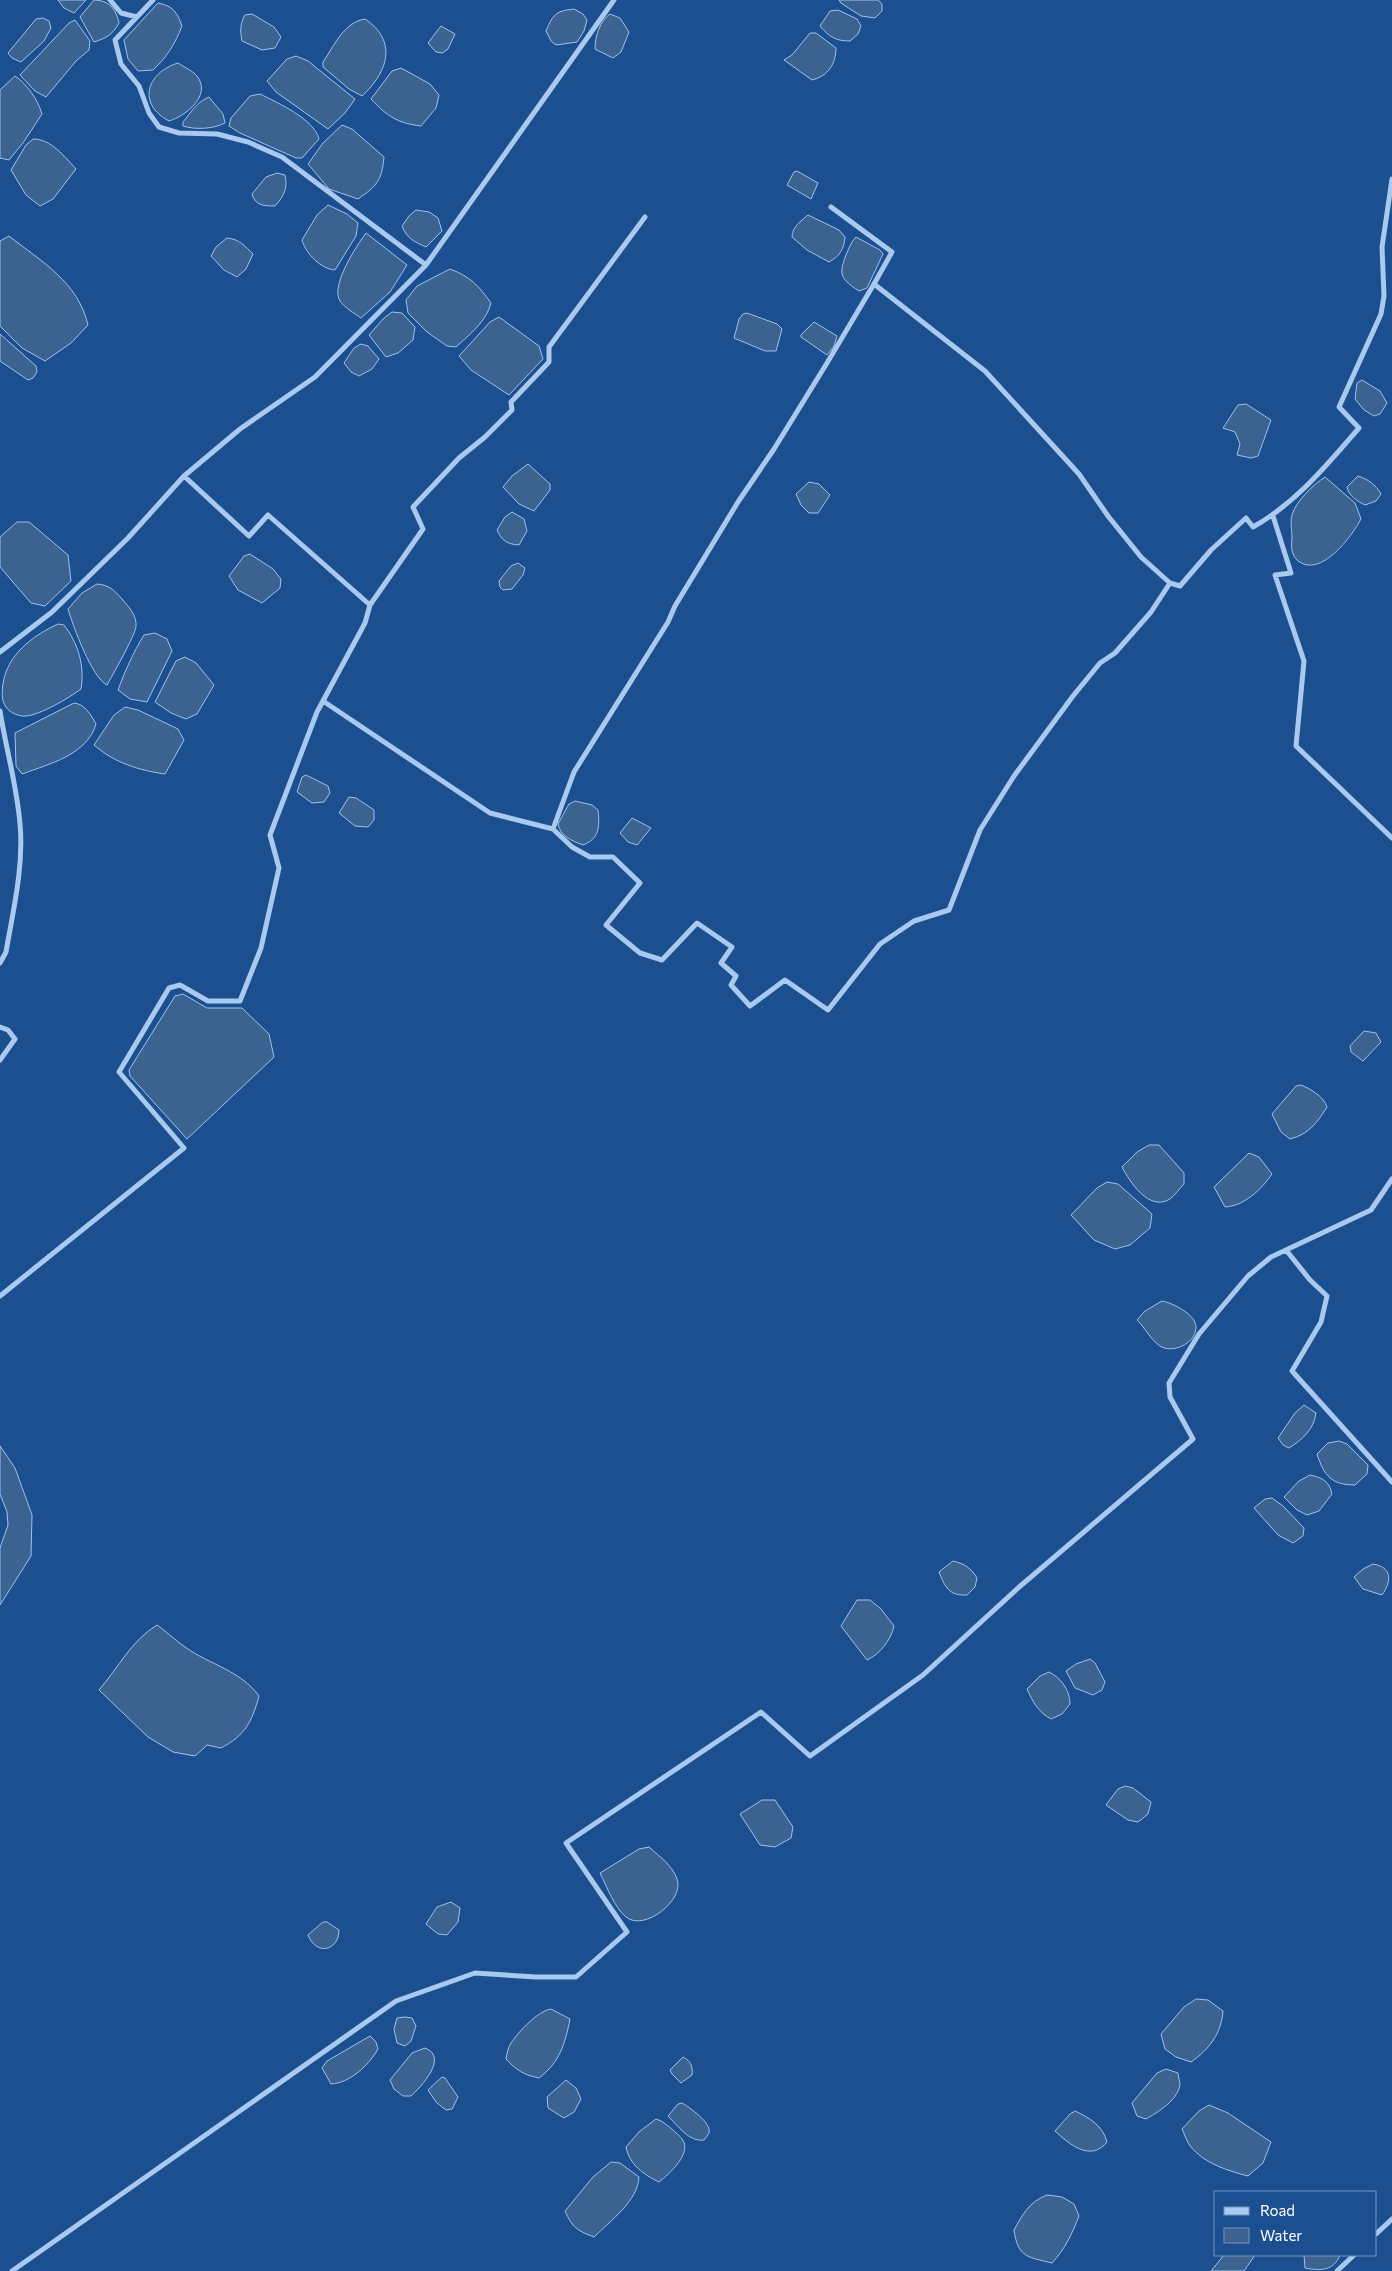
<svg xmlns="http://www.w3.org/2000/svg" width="1392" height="2271" viewBox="0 0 1392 2271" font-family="Commissioner,sans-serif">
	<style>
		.water { fill: #3c6290; stroke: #9cc4f0 }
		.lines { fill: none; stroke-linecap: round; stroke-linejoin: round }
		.street { stroke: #a9c9ee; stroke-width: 5 }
	</style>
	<rect width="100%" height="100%" fill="#1b4f8f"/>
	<path class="water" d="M58 0H86L74 13 64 8Z
		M94 0C108 0 116 8 119 23 113 34 107 38 94 42L80 17Z
		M839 0H878L882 4V11L875 18 861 16 841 3Z
		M158 3C173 6 177 12 182 26 175 44 167 57 153 70L138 71 128 59 124 40Z
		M574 9 583 14 587 20 584 31 577 42 556 45 551 41 546 31C553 14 556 11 574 9Z
		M838 10 857 19 861 26 858 34 850 41C836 41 829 37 820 26L830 11Z
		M252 14 274 27 281 37 275 48 262 50 242 41C240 32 240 23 245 15Z
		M610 14 620 18 629 32 621 52 613 58 595 49C595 36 600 21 610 14Z
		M43 18 49 21 51 28 44 41 21 62 12 58 8 53 36 19Z
		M365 19C398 41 388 72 362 96L349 89 323 67V62C334 46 344 22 365 19Z
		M75 20 90 41 89 50 76 61 46 97 35 91 20 75 69 23Z
		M441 26 455 34 448 49 442 53 436 52 428 43Z
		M810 33H816L836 48C836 64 828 76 812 80L784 60 792 55Z
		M296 56 308 61 355 99 345 113 328 129 276 92 267 81 287 59Z
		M178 63C184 67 193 71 197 76 212 95 186 116 169 121 137 104 146 73 178 63Z
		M401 68 430 84 439 95 436 108 421 126C397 123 387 116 371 99L392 71Z
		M15 76C27 84 38 100 42 114L23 143 9 160 0 158V90Z
		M260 94C278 103 314 119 319 139L302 158H296L240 133 229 126 231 118 250 96Z
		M209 97 223 114 225 123C213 129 196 130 183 126V122C191 112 197 102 209 97Z
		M342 125 352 129 384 157C382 180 377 186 358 199L329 189 308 164 323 143Z
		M33 139C51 139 64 156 76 169L53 199 40 206 26 195 11 170 26 145Z
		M797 171 818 183 811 199 787 185 794 172Z
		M277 173 285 175C288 188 284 196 275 206 265 206 255 206 252 194L266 177Z
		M328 205 347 214 358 223 356 236 335 270C321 269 306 254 302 240L317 215Z
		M416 210 429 212 438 218 442 231 426 247C415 242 407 239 402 226L409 216Z
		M808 215 839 230 845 237C844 249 840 256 829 262L807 250 792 237C792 227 801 221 808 215Z
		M366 233 407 265 390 292 361 318C354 313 345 308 340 301 330 286 357 245 366 233Z
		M9 236C42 262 78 282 88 325L71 343 45 361 22 348 0 326V241Z
		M856 237 880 250 883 254 867 288 859 291C841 279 838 275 846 255 849 248 851 242 856 237Z
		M227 238C239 239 245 246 253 254L246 269 237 277 224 270 211 256 216 247Z
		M450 269C471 277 478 285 491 303 486 322 470 334 456 347L447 346 427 332 408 313 406 300 417 286Z
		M392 312 402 313 415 327 413 340 398 353 386 357 369 335 383 319Z
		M747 313 777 324 782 329 776 351H765L734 338 739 319 743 314Z
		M499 317 539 346 543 359 509 395 471 370 459 356 490 322Z
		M814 322 837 336 834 346 827 355 801 337V335Z
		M0 334 36 366 37 372 33 378 28 380 0 361Z
		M361 344 368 346 379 359 372 369 359 376 351 372 344 363 354 348Z
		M1362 380 1380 391 1387 403 1380 414 1374 416 1364 410 1355 399 1357 383Z
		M1246 404 1271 420 1258 456 1251 458 1237 455 1240 444 1235 432 1223 428 1238 405Z
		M528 464 550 484V490L534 511 519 504 503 487 512 476Z
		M1358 476C1369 480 1375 484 1381 494L1376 501 1365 505C1357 501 1349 496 1347 487Z
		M1325 477 1355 503 1361 519C1352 536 1320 580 1297 560 1291 554 1291 546 1292 538 1292 531 1290 522 1292 515 1296 501 1313 485 1325 477Z
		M809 482 819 484 830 495 818 513H809L801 505 796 494Z
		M512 512 524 519 527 531 519 545C507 544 502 541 497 530L505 517Z
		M17 522H29L68 555 71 581 45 606 31 603 0 567V537Z
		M250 554 273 569 281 579 280 588 262 603 238 590 229 576 244 556Z
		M518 563 525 568 523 575 512 589 503 590 500 587 499 581 511 566Z
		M97 584C109 585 114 590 122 599 129 607 137 616 136 626 136 634 112 676 107 685 92 678 73 626 68 609L82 593Z
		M58 624 64 625C78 643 85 666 81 689 69 698 40 715 26 716 19 717 9 712 6 707 1 700 2 692 3 684 7 655 32 636 58 624Z
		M155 633 167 639 172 651 147 702 130 699 118 690C125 671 133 653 144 635Z
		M185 657 196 663 214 685 197 714 186 719 171 713 155 702 176 661Z
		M74 703C85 704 91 715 96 724 87 755 49 764 22 774L16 766 15 733Z
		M125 707 138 710 178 729 184 740 165 774C138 770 115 763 94 745L114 715Z
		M306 775 328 786 330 793 324 802 312 803 297 792 302 777Z
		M349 797 356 798 374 810V820L368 827 355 826 339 813Z
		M575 801 592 805 598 810C600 827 599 839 583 845 572 841 560 836 558 824L569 804Z
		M632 818 651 828 637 845 628 842 620 833Z
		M183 994 207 1008H242L269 1034 274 1057 187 1139 130 1076 129 1070 175 996Z
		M1364 1031 1376 1033 1381 1042 1363 1061 1351 1052 1350 1046Z
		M1301 1085C1311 1089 1324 1097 1327 1107 1317 1123 1309 1134 1290 1139L1281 1132 1272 1114 1296 1086Z
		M1149 1145H1159L1184 1173V1184C1180 1188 1175 1195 1170 1199 1149 1212 1130 1182 1122 1167L1137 1152Z
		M1249 1153 1259 1157 1272 1174C1261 1190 1244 1206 1225 1207L1214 1187Z
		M1107 1182 1118 1184 1152 1214 1150 1228 1130 1245 1115 1249 1094 1240 1071 1215 1097 1188Z
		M1162 1301C1173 1303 1197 1315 1196 1328 1195 1344 1172 1354 1160 1346 1150 1339 1146 1329 1137 1320L1145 1311Z
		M1304 1405 1316 1413C1314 1429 1302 1440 1289 1448L1283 1445 1278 1438 1295 1413Z
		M1339 1441 1347 1444 1368 1465 1367 1474 1355 1485C1332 1485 1324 1476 1317 1454L1328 1443Z
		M0 1446 15 1468 32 1515 31 1556 0 1605V1548L8 1525 7 1512 0 1494Z
		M1310 1475C1323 1478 1329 1481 1332 1494L1319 1511 1307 1515 1297 1510 1284 1497 1299 1481Z
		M1272 1498 1283 1506 1304 1528 1303 1536 1293 1543 1278 1535 1254 1508 1265 1499Z
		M953 1561C965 1564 971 1568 977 1578L975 1587 967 1595C949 1596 945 1587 939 1572Z
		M1373 1564C1392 1567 1392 1581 1382 1595L1363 1589 1354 1577 1363 1569Z
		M857 1600H870L881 1609 894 1626C891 1640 880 1654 867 1660L841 1626Z
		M157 1625C167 1632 175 1640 185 1647 210 1665 240 1670 259 1696 252 1721 246 1735 221 1748L207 1745 195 1756 173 1752 148 1737 99 1690C118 1668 132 1640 157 1625Z
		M1090 1659 1095 1663 1105 1682 1102 1690 1093 1695 1075 1688 1066 1671 1076 1664Z
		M1049 1672C1061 1678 1070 1690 1070 1704L1062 1714 1051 1719C1038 1712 1033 1702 1027 1689L1040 1676Z
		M1125 1786 1133 1788 1151 1802 1148 1814 1138 1822 1128 1820 1106 1805 1118 1789Z
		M762 1800H775L793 1827 791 1838 775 1847 760 1845 740 1814Z
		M649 1847C660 1857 672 1865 677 1879 685 1900 644 1932 626 1917 614 1907 607 1887 600 1873L639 1849Z
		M451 1902 460 1908 458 1922 447 1935 438 1934 426 1924 437 1907Z
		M323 1922H327L339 1930C339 1950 317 1957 308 1935Z
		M1196 1999 1208 2000 1223 2011C1222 2032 1209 2050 1191 2062L1176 2057 1165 2049 1161 2034 1184 2007Z
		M551 2009 570 2019C565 2044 560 2062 539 2078 524 2075 516 2070 506 2059 507 2054 508 2047 511 2043 519 2031 538 2011 551 2009Z
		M405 2017 412 2018 416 2026 411 2041 405 2046 397 2043 394 2029 397 2018Z
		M370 2036 376 2042 378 2049C369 2065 350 2083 331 2084L322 2068 327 2061Z
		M425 2048C449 2057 421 2087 411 2096H403L394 2089 390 2080 412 2053Z
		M683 2057C691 2061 693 2067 692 2075L681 2083 672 2074 670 2070Z
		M1166 2069 1178 2073C1178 2076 1180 2082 1180 2085 1177 2101 1158 2112 1146 2119L1137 2116 1132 2103 1157 2073Z
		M442 2077 445 2078 458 2097 452 2109 446 2110 436 2102 428 2090Z
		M566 2080 576 2088 581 2099 574 2112 564 2118 548 2108 547 2097Z
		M682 2103C689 2107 712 2123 709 2133 708 2135 706 2137 704 2140 689 2142 678 2126 668 2116L678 2104Z
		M1209 2105 1228 2113 1271 2142 1263 2163 1248 2176C1229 2171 1205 2164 1191 2147 1187 2143 1185 2135 1182 2129L1199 2111Z
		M1075 2111C1090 2118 1103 2126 1107 2142 1091 2162 1070 2145 1055 2131L1070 2114Z
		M656 2119C663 2121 668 2126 673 2130 676 2133 680 2136 682 2139 693 2153 669 2174 659 2182 644 2175 629 2164 626 2147L639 2132Z
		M611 2162 620 2163 639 2177C638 2201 610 2221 594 2237 576 2230 573 2228 565 2211L593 2177Z
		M1047 2195 1062 2197 1074 2204 1079 2216C1072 2234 1065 2249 1052 2263 1028 2257 1018 2258 1014 2230 1023 2214 1029 2202 1047 2195Z
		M1224 2255H1255L1244 2271H1211Z
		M1304 2255H1340C1334 2271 1320 2271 1305 2268Z"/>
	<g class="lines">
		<path class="street" d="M110 0 121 13 137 17
			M153 0 115 40 121 64 139 86 149 113 159 127 179 133 217 134 248 142 282 157 426 265
			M831 207 892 252 874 284 985 371 1079 474 1108 516 1141 557 1170 583 1180 586 1211 550 1246 518 1253 527C1296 503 1327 465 1359 428L1339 407 1381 314 1384 296 1382 247 1392 179
			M1273 516 1291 573 1275 575 1304 661 1296 746 1392 838
			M370 605 423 529 413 507 459 458 485 437 512 410 511 402 549 362V347L645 217
			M0 652 52 612 128 538 184 476 240 429 315 377 426 265 614 0
			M323 701 490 813 553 829 572 847 590 857H613L640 883 606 925 640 953 662 960 697 923 732 947 721 963 736 976 731 985 750 1006 785 980 828 1010 880 944 914 921 949 910 980 830 1014 776 1073 696 1100 663 1115 653 1151 612 1170 583
			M0 711C6 749 17 786 20 824 24 866 13 911 6 952L0 963
			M553 829 574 772 668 622 675 606 738 502 774 449 827 363 874 284
			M0 1027 8 1030 15 1039 0 1060
			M1286 1250 1310 1280 1327 1296 1321 1322 1292 1371 1392 1482
			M0 1296 184 1148 119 1072 169 988 180 985 208 1001H240L261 948 279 868 270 835 317 712 365 623 370 605 268 515 249 536 184 476
			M1376 2234 1392 2219
			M12 2271 396 2001 475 1973 536 1977H576L627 1932 566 1843 761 1712 810 1756 923 1675 1018 1588 1193 1439 1170 1397 1169 1383 1199 1334 1248 1276 1271 1257 1371 1210 1392 1179
			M1337 2271 1354 2255"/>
	</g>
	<rect x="1214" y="2191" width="162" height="65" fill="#1b4f8f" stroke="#7695bc"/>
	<rect x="1224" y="2207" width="25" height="8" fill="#a9c9ee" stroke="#7695bc"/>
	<text x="1260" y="2216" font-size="15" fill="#ffffff">Road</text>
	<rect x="1224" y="2228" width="25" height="15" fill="#3c6290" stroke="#7695bc"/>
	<text x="1260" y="2241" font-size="15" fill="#ffffff">Water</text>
</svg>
